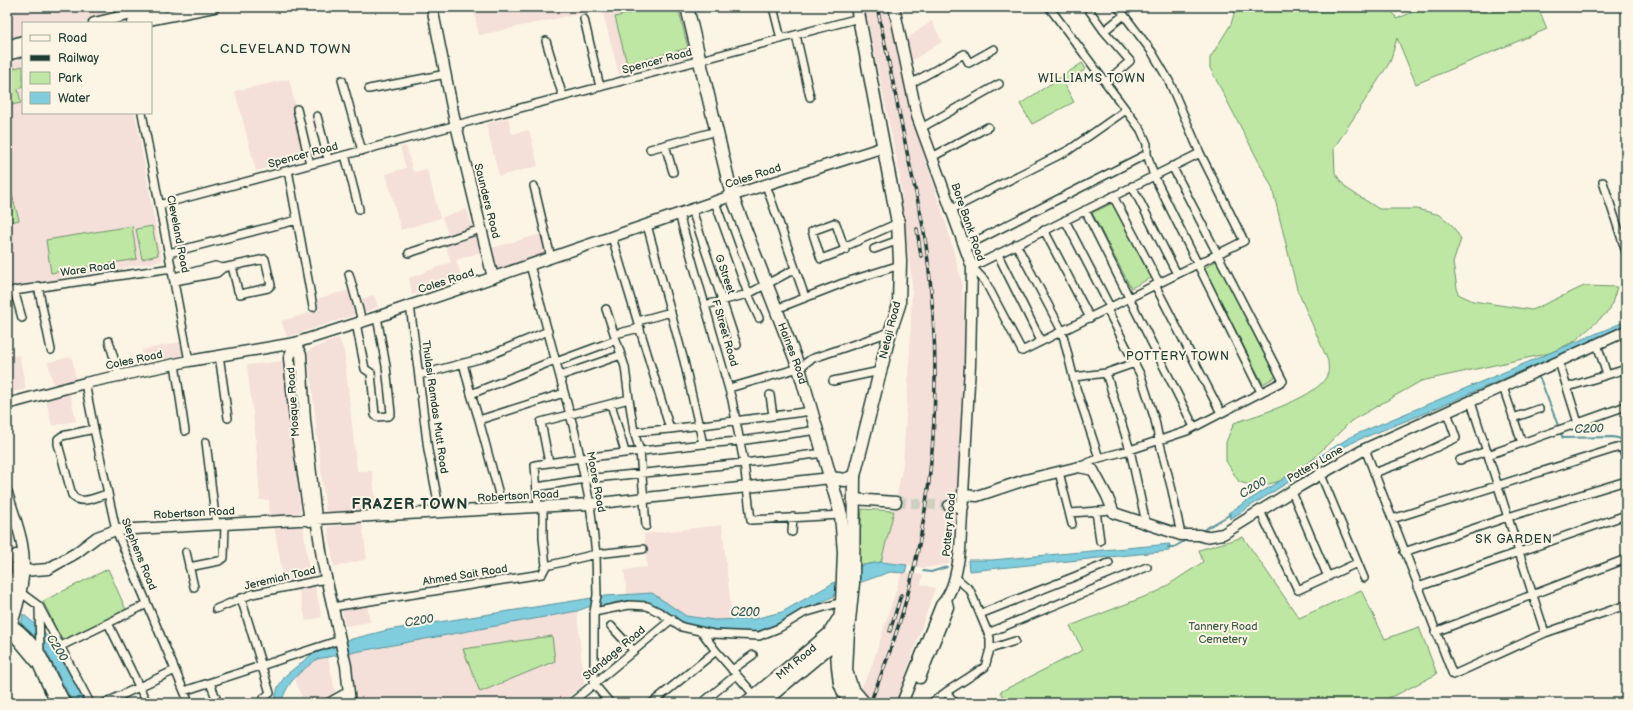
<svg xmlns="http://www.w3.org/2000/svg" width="1633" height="710" viewBox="0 0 1633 710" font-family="'Balsamiq Sans',sans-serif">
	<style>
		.built { fill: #f4dfd9 }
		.green { fill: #bee7a3; stroke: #6e926c }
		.water { fill: #80cdde; stroke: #59939a }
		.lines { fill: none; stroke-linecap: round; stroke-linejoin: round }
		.stream { stroke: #59939a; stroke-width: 2 }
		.secondary-tunnel { stroke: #d0d0c2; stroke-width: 10; stroke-dasharray: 10 5; stroke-linecap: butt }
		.street-casing { stroke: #1f3d34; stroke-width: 10 }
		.secondary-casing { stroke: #1f3d34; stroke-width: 13 }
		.primary-casing { stroke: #1f3d34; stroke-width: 15 }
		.street { stroke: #fcf5e5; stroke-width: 7 }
		.secondary { stroke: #fcf5e5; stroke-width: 10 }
		.primary { stroke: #fcf5e5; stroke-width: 12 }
		.rail-casing { stroke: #1f3d34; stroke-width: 3.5 }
		.rail { stroke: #fcf5e5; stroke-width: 2; stroke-dasharray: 6; stroke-linecap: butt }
		.labels { text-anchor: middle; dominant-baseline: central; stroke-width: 4; stroke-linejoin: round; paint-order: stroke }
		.street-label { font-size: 11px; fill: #1f3d34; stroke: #fcf5e5 }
		.park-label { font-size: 11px; fill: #3f5f4a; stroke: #fcf5e5 }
		.neighbourhood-label { font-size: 12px; letter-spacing: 1px; fill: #1f3d34; stroke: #fcf5e5 }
		.water-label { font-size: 12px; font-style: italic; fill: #325a56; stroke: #fcf5e5 }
		.quarter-label { font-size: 13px; letter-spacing: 1px; fill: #1f3d34; stroke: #fcf5e5 }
		.district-label { font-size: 15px; font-weight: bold; letter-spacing: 1px; fill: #1f3d34; stroke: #fcf5e5 }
	</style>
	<rect width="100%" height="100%" fill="#fcf5e5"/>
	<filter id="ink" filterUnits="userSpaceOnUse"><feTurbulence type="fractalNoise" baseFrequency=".025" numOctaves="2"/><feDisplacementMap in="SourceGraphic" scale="8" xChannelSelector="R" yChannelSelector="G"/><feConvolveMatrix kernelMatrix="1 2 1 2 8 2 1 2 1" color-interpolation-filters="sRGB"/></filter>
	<g filter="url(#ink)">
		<path class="built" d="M7 7H134L135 10 84 23H23V38L7 43Z
			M473 7H681L692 56 619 75 602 9 479 35Z
			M865 7H890L912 118 947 227 962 283 964 338 955 529 949 564 937 566 923 568 897 563 881 562 894 511 903 464 910 350 912 285 899 171Z
			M932 21 942 42 908 63 903 41Z
			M23 59V113H135L162 261 7 288V63Z
			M289 79 307 157 256 171 235 91Z
			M508 118 512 134 529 130 538 166 499 176 486 124Z
			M406 146 413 172 427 169 440 218 401 230 386 174 406 168 400 147Z
			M467 209 472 227 448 235 442 217Z
			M475 234 481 252 456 260 462 278 412 295 409 278 451 262 445 244Z
			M542 234 547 254 493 271 488 249Z
			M349 290 357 314 287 337 281 321 319 310 316 299Z
			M374 295 378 307 362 313 357 300Z
			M339 338 344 351 357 471H372L377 510 326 515 308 352 311 349Z
			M181 342 183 355 144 363 142 350Z
			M19 355 26 389 7 393V357Z
			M72 357 76 379 53 384 48 362Z
			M283 361 301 516 270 519 269 500H260L255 431 247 365Z
			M70 394 76 421 52 426 46 400Z
			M362 523 367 559 334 567 328 527Z
			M722 525 732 619 714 620 686 616 652 593 627 595 624 570 647 567 644 534Z
			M274 526H303L310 578 284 582Z
			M902 572 923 575 921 584 935 588 896 703H874L866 697 861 688 870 671Z
			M314 583 322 617 306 621 298 587Z
			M367 605 370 622 345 626 342 609Z
			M577 611 584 685 561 703H358L350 653Z
			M328 657 336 696 319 703H304L294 677 317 659Z"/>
		<path class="green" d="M653 7H678L688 48 627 64 615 17Z
			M1236 7H1387L1395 15 1396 19 1425 7H1538L1547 29 1416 84 1397 38 1390 62 1334 148 1335 173 1346 188 1379 209H1417L1440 215 1452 225 1461 239 1453 263 1458 294 1473 301 1532 310 1584 286 1617 287 1610 310 1575 341 1550 353 1421 381 1351 421 1312 460 1280 481 1258 487 1239 482 1226 461V442L1234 423C1257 415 1321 397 1328 373 1329 370 1328 364 1328 361L1297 289 1272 187 1210 68V58L1231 24Z
			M1082 63 1086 69 1064 84 1074 102 1032 124 1020 104Z
			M23 66V87L18 89 21 103 7 106V70Z
			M7 177 19 220 7 223Z
			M1115 202 1153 277 1131 288 1092 213Z
			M132 226 137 259 51 273 46 240Z
			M152 226 158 255 142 259 136 229Z
			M1218 260 1277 376 1263 384 1204 268Z
			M862 509 894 511 881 562 858 566Z
			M1243 537 1299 618 1361 590 1385 639 1419 627 1437 674 1398 694 1375 703H1009L1000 692 1083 650 1070 626 1159 591 1203 562 1199 550Z
			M108 569 127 612 63 643 43 601Z
			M552 636 555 661 480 692 463 649Z"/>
		<path class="water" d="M1626 321V328L1533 366 1418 416 1358 440 1344 447 1230 519 1228 513 1352 436Z
			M1170 544 1169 551 969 571 968 560H992Z
			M881 562 907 565 905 573 890 572 856 584 858 566Z
			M835 582 836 595 764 631 749 633 710 629 692 626 679 622 651 604 640 602H617L604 606 588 607 577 611 317 659C298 674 289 679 281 703H274L278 687 286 675 311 655 348 640 388 630 605 596 652 593 686 616 714 620 754 619 782 612Z
			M23 614 41 629 53 644 86 703H73L47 653 33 636 21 625Z"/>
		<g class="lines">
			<path class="stream" d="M1537 375 1541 381 1559 428
				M1560 432 1563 438 1613 437 1626 440
				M1200 532 1231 514
				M1168 547H1174L1188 539
				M923 571 931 572 947 567"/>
			<path class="secondary-tunnel" d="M896 502 949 506"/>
			<g class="street-casing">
				<path id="street" d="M773 7 781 39
					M1049 7 1141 130 1147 144V154L1154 176 1261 392
					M1087 7 1104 31 1130 61 1106 82
					M1118 7 1152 52 1169 81 1200 153 1244 241 1022 351 985 281 972 267 1200 153
					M584 19 600 87
					M1104 31 1124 15
					M796 35 810 97
					M546 41 563 97
					M342 80 362 151
					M910 84 964 54 969 63 994 49
					M369 89 446 74
					M297 109 310 164
					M142 113 189 361
					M317 116 328 159
					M460 124 859 18
					M921 128 999 84
					M665 145 673 172
					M650 149 717 131
					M345 155 359 209
					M932 157 988 127
					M288 170 313 307
					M1603 182 1626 252
					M766 185 805 297
					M534 186 551 258
					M1132 186 1177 274
					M1113 196 1159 283
					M715 202 748 294 759 318
					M159 205 453 126
					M952 209 1069 150 1126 110
					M692 210 737 345
					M1085 210 1194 427
					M679 214 732 400 744 463 751 520 841 515
					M1065 220 1110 307
					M834 223 836 224 845 250 821 259 812 231Z
					M647 225 684 361 703 444 739 441 818 430
					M1044 230 1090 318
					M612 237 670 429 634 432 640 451 646 526
					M1016 244 1062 331 1076 388 1099 458
					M966 246 1147 154
					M844 247 898 223
					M874 249 899 240
					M169 253 297 220
					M409 253 481 229
					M998 255 1041 341
					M530 265 575 433 590 504 596 554 597 595 594 612V684L610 703
					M349 274 362 321
					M178 276 215 266 223 268
					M175 281 217 273 223 268 232 266 238 291 240 294 268 288 271 285 265 259 232 266
					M1155 285 1221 413
					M38 286 51 350
					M14 290 22 318
					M7 292 172 268
					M410 305 428 450 440 512
					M705 305 748 294 795 269
					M606 309 625 367 629 399
					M776 309 843 283 900 265
					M1107 309 1141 376 1155 420 1159 440 1172 490 1181 535
					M638 321 671 312
					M356 323 365 369 371 373 375 415 377 417 389 416 391 413 386 366 377 317
					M615 334 640 328
					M109 341 119 376
					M1597 344 1607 375
					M219 355 228 418
					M556 362 616 340
					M1559 362 1578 423
					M463 363 471 394
					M175 364 185 431
					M1106 373 1130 450 1146 523
					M419 375 483 358 548 331
					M560 376 621 355
					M1074 377 1106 373 1135 363
					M833 381 880 371
					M85 383 94 429 116 530 189 703
					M1503 387 1522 443
					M1568 387 1626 369
					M729 388 799 368 811 359 890 332
					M770 395 773 416
					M1471 402 1545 633
					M611 404 625 452
					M1513 418 1539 409
					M479 420 471 394 555 360
					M94 429 62 436 58 439V444L72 495C80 506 96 497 107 494
					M670 429 812 411
					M206 442 216 524
					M1622 447 1626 459
					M1365 449 1453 675 1545 633 1626 605
					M1488 455 1626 406
					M1460 460 1487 451
					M549 463 541 422 629 399 634 432
					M1079 467 1099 458 1130 450 1187 431 1283 381 1172 166
					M1059 472 1072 524
					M1374 473 1407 461 1456 438 1447 412
					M1321 475 1364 578
					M537 487 585 479 744 463 824 453
					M1292 492 1328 577
					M538 507 535 465 581 458 703 444
					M543 507V538L546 566
					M503 509 479 420 564 393
					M1096 511 1100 541
					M1260 511 1298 590 1357 563
					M1070 513 1113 510
					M1392 519 1626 445
					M792 532 793 517
					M186 552 194 587
					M1404 552 1508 517 1626 481
					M189 567 219 561 224 558 225 523
					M1418 587 1626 515
					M20 592 39 606 90 703
					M241 598 270 693 264 698
					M39 606 40 654
					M332 607 542 574 546 566 596 554 643 549
					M216 609 252 594 326 579
					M594 612 629 605 647 606 661 613 682 627 713 634 759 636 779 628 804 613 842 602
					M980 614 1109 563
					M108 623 147 703
					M611 626 633 650
					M701 631 716 651
					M1435 632 1626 559
					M988 633 1147 567
					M61 646 147 604
					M990 649 1015 641
					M732 670 753 655
					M210 683 218 703
					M184 691 340 640
					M946 692 955 703
					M105 703 175 670
					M327 703 343 694
					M571 703 672 619
					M652 703 716 651 755 696
					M702 703 736 675
					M842 703 848 697
					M931 703 946 692 985 667 990 649V638L970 590 955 577"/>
			</g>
			<g class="secondary-casing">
				<path id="secondary" d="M432 7 455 122
					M894 7 917 116 972 267 970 365 960 551C957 569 954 592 941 605L902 703
					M94 23 162 7
					M133 23 214 7
					M7 46 23 41
					M7 55 23 51
					M457 129 493 278
					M295 343 301 355 305 420 316 518 323 564 346 666 350 703
					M295 343 289 358 295 421 310 521
					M7 404 85 383 189 361 295 343 377 317 740 193 884 147
					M7 493C12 510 19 527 22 544 28 575 18 609 7 637
					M964 495 977 496 1025 480 1079 467 1093 470 1107 496 1114 513 1181 535H1199L1205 537 1223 534 1300 486 1365 449 1626 331
					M853 499 896 502
					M949 506 963 507
					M24 571 48 569 76 553 97 537 116 530 590 504 831 478
					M7 613 17 572 16 555
					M7 623C18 626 33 644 40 654L65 703
					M13 634 38 664 56 703
					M920 678 948 607 946 599"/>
			</g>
			<g class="primary-casing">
				<g id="primary">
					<path id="s1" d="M687 7 732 196 799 368 841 515 844 552 842 602 837 650 838 667 840 683 844 693 854 703"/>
					<path d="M857 7 898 223 900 261 899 305 890 332 854 476 853 583 848 630 846 671 852 689 864 703"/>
					<path d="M831 478 845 480 854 476"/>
					<path id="s2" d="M746 703 829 634 838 620"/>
					<path d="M762 703 840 638"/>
				</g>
			</g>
			<use href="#street" class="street"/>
			<use href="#secondary" class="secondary"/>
			<use href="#primary" class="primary"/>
			<g class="rail-casing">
				<path id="rail" d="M917 229 921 256
					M890 631 901 595
					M870 703C886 664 901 623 911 581 938 471 941 357 926 245 922 215 914 186 908 157 898 107 888 57 877 7"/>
			</g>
			<use href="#rail" class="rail"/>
		</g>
	</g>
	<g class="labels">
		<g class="street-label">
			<text transform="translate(657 61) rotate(-15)">Spencer Road</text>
			<text transform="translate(303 155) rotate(-15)">Spencer Road</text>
			<text transform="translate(753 176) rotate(-18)">Coles Road</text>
			<text transform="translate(487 201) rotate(76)">Saunders Road</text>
			<text transform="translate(968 222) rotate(71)">Bore Bank Road</text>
			<text transform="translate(178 234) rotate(79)">Cleveland Road</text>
			<text transform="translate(88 269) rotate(-8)">Ware Road</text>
			<text transform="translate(725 274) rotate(71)">G Street</text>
			<text transform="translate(446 281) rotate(-18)">Coles Road</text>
			<text transform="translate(890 330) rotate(-76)">Netaji Road</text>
			<text transform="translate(725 333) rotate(74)">F Street Road</text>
			<text stroke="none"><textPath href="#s1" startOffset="363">Haines Road</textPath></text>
			<text transform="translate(134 360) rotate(-12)">Coles Road</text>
			<text transform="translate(293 402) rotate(-94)">Mosque Road</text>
			<text transform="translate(435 407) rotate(82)">Thulasi Ramdas Mutt Road</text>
			<text transform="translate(1315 464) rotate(-30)">Pottery Lane</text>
			<text transform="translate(596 482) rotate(79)">Moore Road</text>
			<text transform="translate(518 496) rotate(-3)">Robertson Road</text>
			<text transform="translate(194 513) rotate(-3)">Robertson Road</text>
			<text transform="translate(949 525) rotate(-85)">Pottery Road</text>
			<text transform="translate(139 554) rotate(68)">Stephens Road</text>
			<text transform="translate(465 575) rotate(-9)">Ahmed Sait Road</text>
			<text transform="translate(280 578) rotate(-13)">Jeremiah Toad</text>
			<text transform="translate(614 653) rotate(-40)">Standage Road</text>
			<text stroke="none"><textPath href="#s2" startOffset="65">MM Road</textPath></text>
		</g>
		<g class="park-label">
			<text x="1223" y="626">Tannery Road<tspan x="1223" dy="13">Cemetery</tspan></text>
		</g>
		<g class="neighbourhood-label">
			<text x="1092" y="78">WILLIAMS TOWN</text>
			<text x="1178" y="356">POTTERY TOWN</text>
			<text x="1514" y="539">SK GARDEN</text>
		</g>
		<g class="water-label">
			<text transform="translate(1589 429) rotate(-2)">C200</text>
			<text transform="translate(1253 488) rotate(-31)">C200</text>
			<text x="745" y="612">C200</text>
			<text transform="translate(419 621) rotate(-9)">C200</text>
			<text transform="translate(57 648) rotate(58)">C200</text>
		</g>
		<g class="quarter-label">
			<text x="286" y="49">CLEVELAND TOWN</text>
		</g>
		<g class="district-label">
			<text x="410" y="504">FRAZER TOWN</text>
		</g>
	</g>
	<rect width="1633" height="710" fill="none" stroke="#fcf5e5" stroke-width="24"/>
	<rect x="12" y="12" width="1609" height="686" fill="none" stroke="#1f3d34" stroke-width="1.5" filter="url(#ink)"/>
	<rect x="22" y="22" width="130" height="92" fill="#fcf5e5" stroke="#a4ab9e"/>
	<rect x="30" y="35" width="20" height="6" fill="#fcf5e5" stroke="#a4ab9e"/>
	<text x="58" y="42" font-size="12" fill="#1f3d34">Road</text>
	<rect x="30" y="55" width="20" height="6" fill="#1f3d34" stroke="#a4ab9e"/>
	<text x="58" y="62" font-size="12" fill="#1f3d34">Railway</text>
	<rect x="30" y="72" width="20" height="12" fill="#bee7a3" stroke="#a4ab9e"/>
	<text x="58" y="82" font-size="12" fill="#1f3d34">Park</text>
	<rect x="30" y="92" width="20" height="12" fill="#80cdde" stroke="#a4ab9e"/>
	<text x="58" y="102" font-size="12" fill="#1f3d34">Water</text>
</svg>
